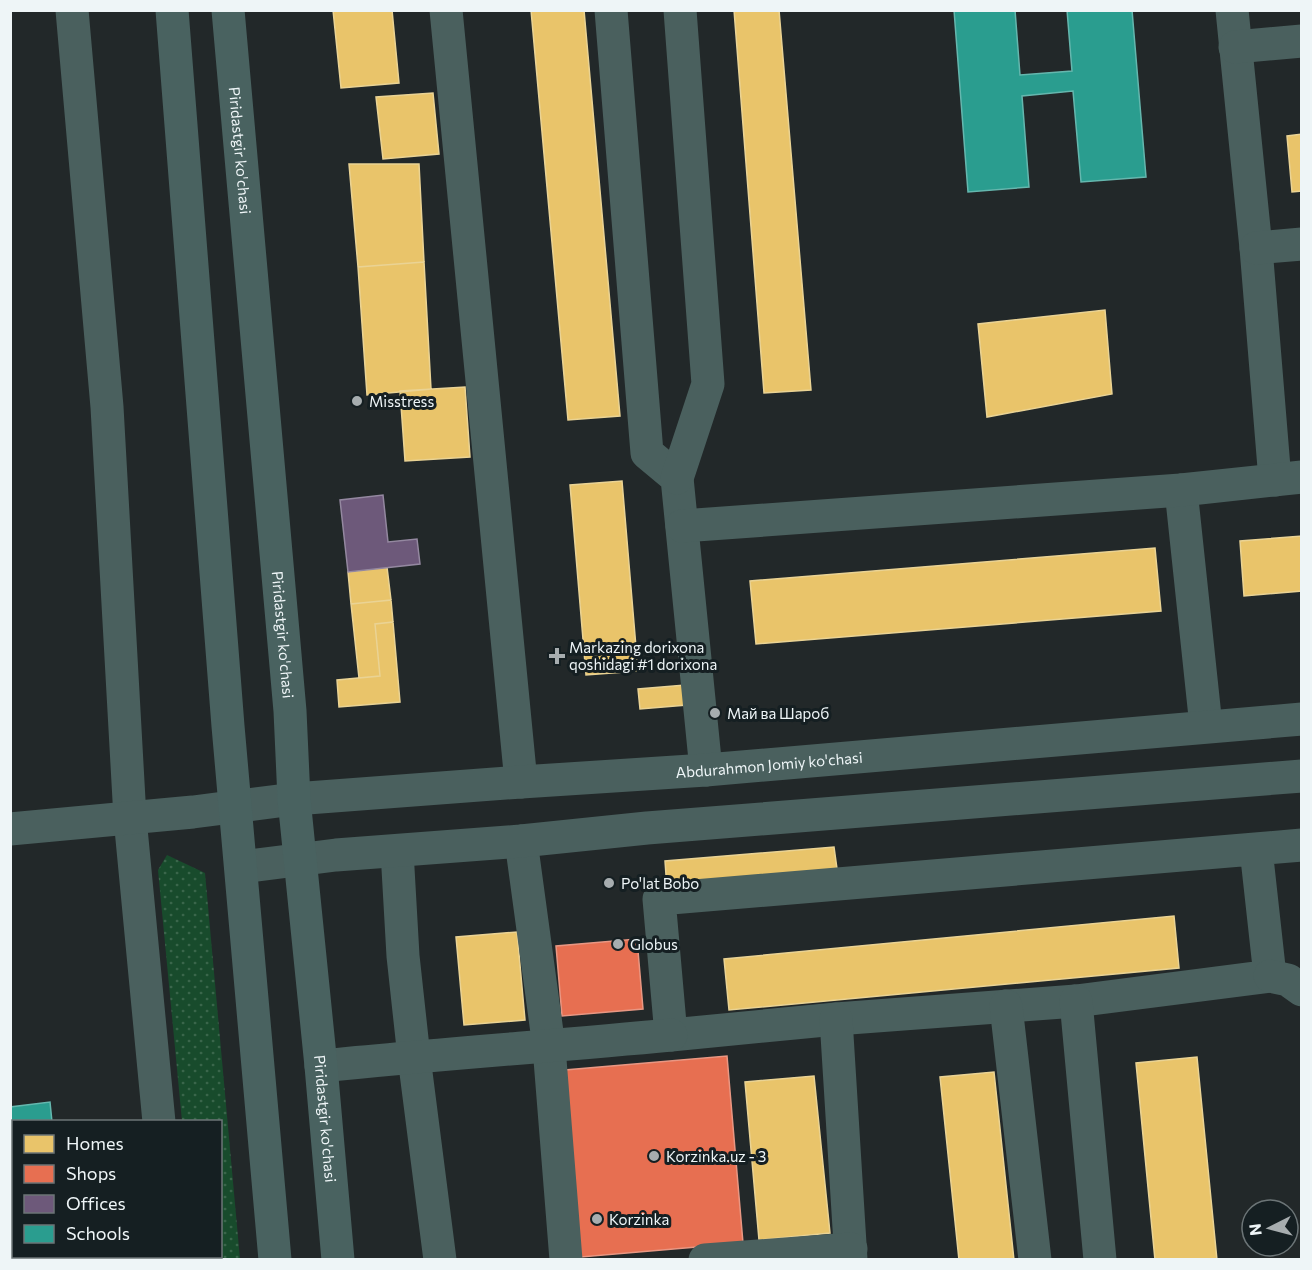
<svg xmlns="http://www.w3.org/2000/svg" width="1312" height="1270" viewBox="0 0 1312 1270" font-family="Commissioner,sans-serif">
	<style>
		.grass { fill: url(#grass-dots) }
		.homes { fill: #e9c46a; stroke: #ead394; stroke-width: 1.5 }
		.shops { fill: #e76f51; stroke: #e99783; stroke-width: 1.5 }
		.offices { fill: #6d597a; stroke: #9488a0; stroke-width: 1.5 }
		.schools { fill: #2a9d8f; stroke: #65b7ae; stroke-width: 1.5 }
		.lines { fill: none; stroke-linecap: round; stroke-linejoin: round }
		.minor { stroke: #4a605e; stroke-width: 33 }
		.major { stroke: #496260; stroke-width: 33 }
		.poi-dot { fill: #a7adaf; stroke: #151f22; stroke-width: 2 }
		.labels { text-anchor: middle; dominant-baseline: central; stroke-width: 6; stroke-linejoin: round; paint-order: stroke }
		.street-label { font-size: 15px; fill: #eef5f7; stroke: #151f22 }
		.poi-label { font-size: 15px; fill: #eef5f7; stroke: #151f22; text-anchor: start }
	</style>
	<defs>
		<pattern id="grass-dots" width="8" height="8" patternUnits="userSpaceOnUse" patternTransform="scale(1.5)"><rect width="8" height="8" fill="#184b2c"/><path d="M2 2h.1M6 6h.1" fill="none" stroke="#3a664b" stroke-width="1.8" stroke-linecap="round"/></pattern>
	</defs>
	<rect width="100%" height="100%" fill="#222829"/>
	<path class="grass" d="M167 855 205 873 240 1259H194V1257L220 1256V1122L182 1121 158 870Z"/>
	<path class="homes" d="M333 10H392L399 83 341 88Z
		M531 10H584L620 416 568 420Z
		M734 10H779L811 390 764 393Z
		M433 93 439 154 383 159 376 97Z
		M1302 134V191L1292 192 1287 136Z
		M349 164H419L424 262 358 267Z
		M424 262 431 389 367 395 358 267Z
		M1105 310 1112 394 987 417 978 324Z
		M465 387 470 457 405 461 400 391Z
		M622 481 638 671 586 675 570 485Z
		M1302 536V591L1244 596 1240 541Z
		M1155 548 1161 611 756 644 750 581Z
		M387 567 391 600 351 604 348 572Z
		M391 600 393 622 375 624 380 676 359 678 351 604Z
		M393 622 400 702 339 707 337 680 380 676 375 624Z
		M685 685 687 705 640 709 638 689Z
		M834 847 838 876 667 889 665 861Z
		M1174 916 1179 968 729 1010 724 959Z
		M517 932 525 1020 464 1025 456 937Z
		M1197 1057 1217 1260H1155L1136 1063Z
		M994 1072 1014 1260H959L940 1077Z
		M814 1076 830 1233 759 1240 745 1082Z"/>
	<path class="shops" d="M637 939 643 1009 562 1016 556 946Z
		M727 1056 743 1243 581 1257 565 1070Z"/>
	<path class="offices" d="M383 495 388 542 417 539 420 564 348 572 340 500Z"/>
	<path class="schools" d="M954 10H1015L1020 75 1072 71 1067 10H1132L1146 177 1081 182 1073 91 1022 96 1029 187 968 192Z
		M50 1102 52 1122H14V1256H66V1260H10V1107Z"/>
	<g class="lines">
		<g class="minor">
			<path d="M72 10 107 407 130 818 159 1122"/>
			<path d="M446 10 521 782"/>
			<path d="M611 10 647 453 677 478 706 770"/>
			<path d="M1232 10 1256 248 1275 480"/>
			<path d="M1235 47 1302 41"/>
			<path d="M1256 248 1302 244"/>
			<path d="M677 478 708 384 680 10"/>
			<path d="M1181 490 1206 726"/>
			<path d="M682 526 1181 490 1302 477"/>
			<path id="s1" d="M10 829 193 812 294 799 521 782 706 770 1302 719"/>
			<path d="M521 841 549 1047 566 1260"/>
			<path d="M1256 849 1270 976 1076 1001 836 1019 671 1035 659 899 1302 845"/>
			<path d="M397 851 403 956 414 1057 440 1260"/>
			<path d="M241 867 336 855 521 841 647 828 1302 776"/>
			<path d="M1270 976 1288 980 1302 990"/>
			<path d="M1076 1001 1100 1260"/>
			<path d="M1006 1006 1035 1260"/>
			<path d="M836 1019 851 1260"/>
			<path d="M321 1066C438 1054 555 1046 671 1035"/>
			<path d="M172 1256V1260"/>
			<path d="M705 1260 851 1249"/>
		</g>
		<g class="major">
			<path d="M172 10 228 726 275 1260"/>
			<path id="s2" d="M228 10 290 711 294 799 321 1066 338 1260"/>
		</g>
	</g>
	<g class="poi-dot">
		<circle cx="357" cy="401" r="6"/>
		<path d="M554 647h6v6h6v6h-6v6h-6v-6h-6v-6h6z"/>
		<circle cx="715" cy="713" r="6"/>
		<circle cx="609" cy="883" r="6"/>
		<circle cx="618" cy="944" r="6"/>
		<circle cx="654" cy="1156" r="6"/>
		<circle cx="597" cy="1219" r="6"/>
	</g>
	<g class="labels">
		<g class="street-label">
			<text stroke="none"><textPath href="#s2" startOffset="141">Piridastgir ko'chasi</textPath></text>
			<text stroke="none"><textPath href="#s2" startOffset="627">Piridastgir ko'chasi</textPath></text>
			<text stroke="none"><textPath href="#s1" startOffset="762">Abdurahmon Jomiy ko'chasi</textPath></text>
			<text stroke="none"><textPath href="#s2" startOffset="1113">Piridastgir ko'chasi</textPath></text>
		</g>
		<g class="poi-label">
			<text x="369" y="401">Misstress</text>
			<text x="569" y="647">Markazing dorixona<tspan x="569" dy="17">qoshidagi #1 dorixona</tspan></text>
			<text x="727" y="713">Май ва Шароб</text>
			<text x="621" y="883">Po'lat Bobo</text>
			<text x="630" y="944">Globus</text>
			<text x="666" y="1156">Korzinka.uz - 3</text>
			<text x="609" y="1219">Korzinka</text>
		</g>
	</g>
	<rect width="1312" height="1270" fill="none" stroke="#eef5f7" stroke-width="24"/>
	<rect x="12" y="1120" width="210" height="138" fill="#151f22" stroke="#6c7577" stroke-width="1.5"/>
	<rect x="24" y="1135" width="30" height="18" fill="#e9c46a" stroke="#6c7577" stroke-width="1.5"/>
	<text x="66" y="1150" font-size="18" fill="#eef5f7">Homes</text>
	<rect x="24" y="1165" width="30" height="18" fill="#e76f51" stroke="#6c7577" stroke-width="1.5"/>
	<text x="66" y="1180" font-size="18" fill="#eef5f7">Shops</text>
	<rect x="24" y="1195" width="30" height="18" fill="#6d597a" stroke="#6c7577" stroke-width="1.5"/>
	<text x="66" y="1210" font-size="18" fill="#eef5f7">Offices</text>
	<rect x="24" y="1225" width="30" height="18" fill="#2a9d8f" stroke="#6c7577" stroke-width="1.5"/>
	<text x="66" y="1240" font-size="18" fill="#eef5f7">Schools</text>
	<g transform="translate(1270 1228) rotate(264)"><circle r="28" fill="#151f22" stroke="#6c7577" stroke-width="1.5"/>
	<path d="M0-4.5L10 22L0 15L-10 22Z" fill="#a7adaf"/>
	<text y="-9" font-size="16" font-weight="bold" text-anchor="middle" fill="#eef5f7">N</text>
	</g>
</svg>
